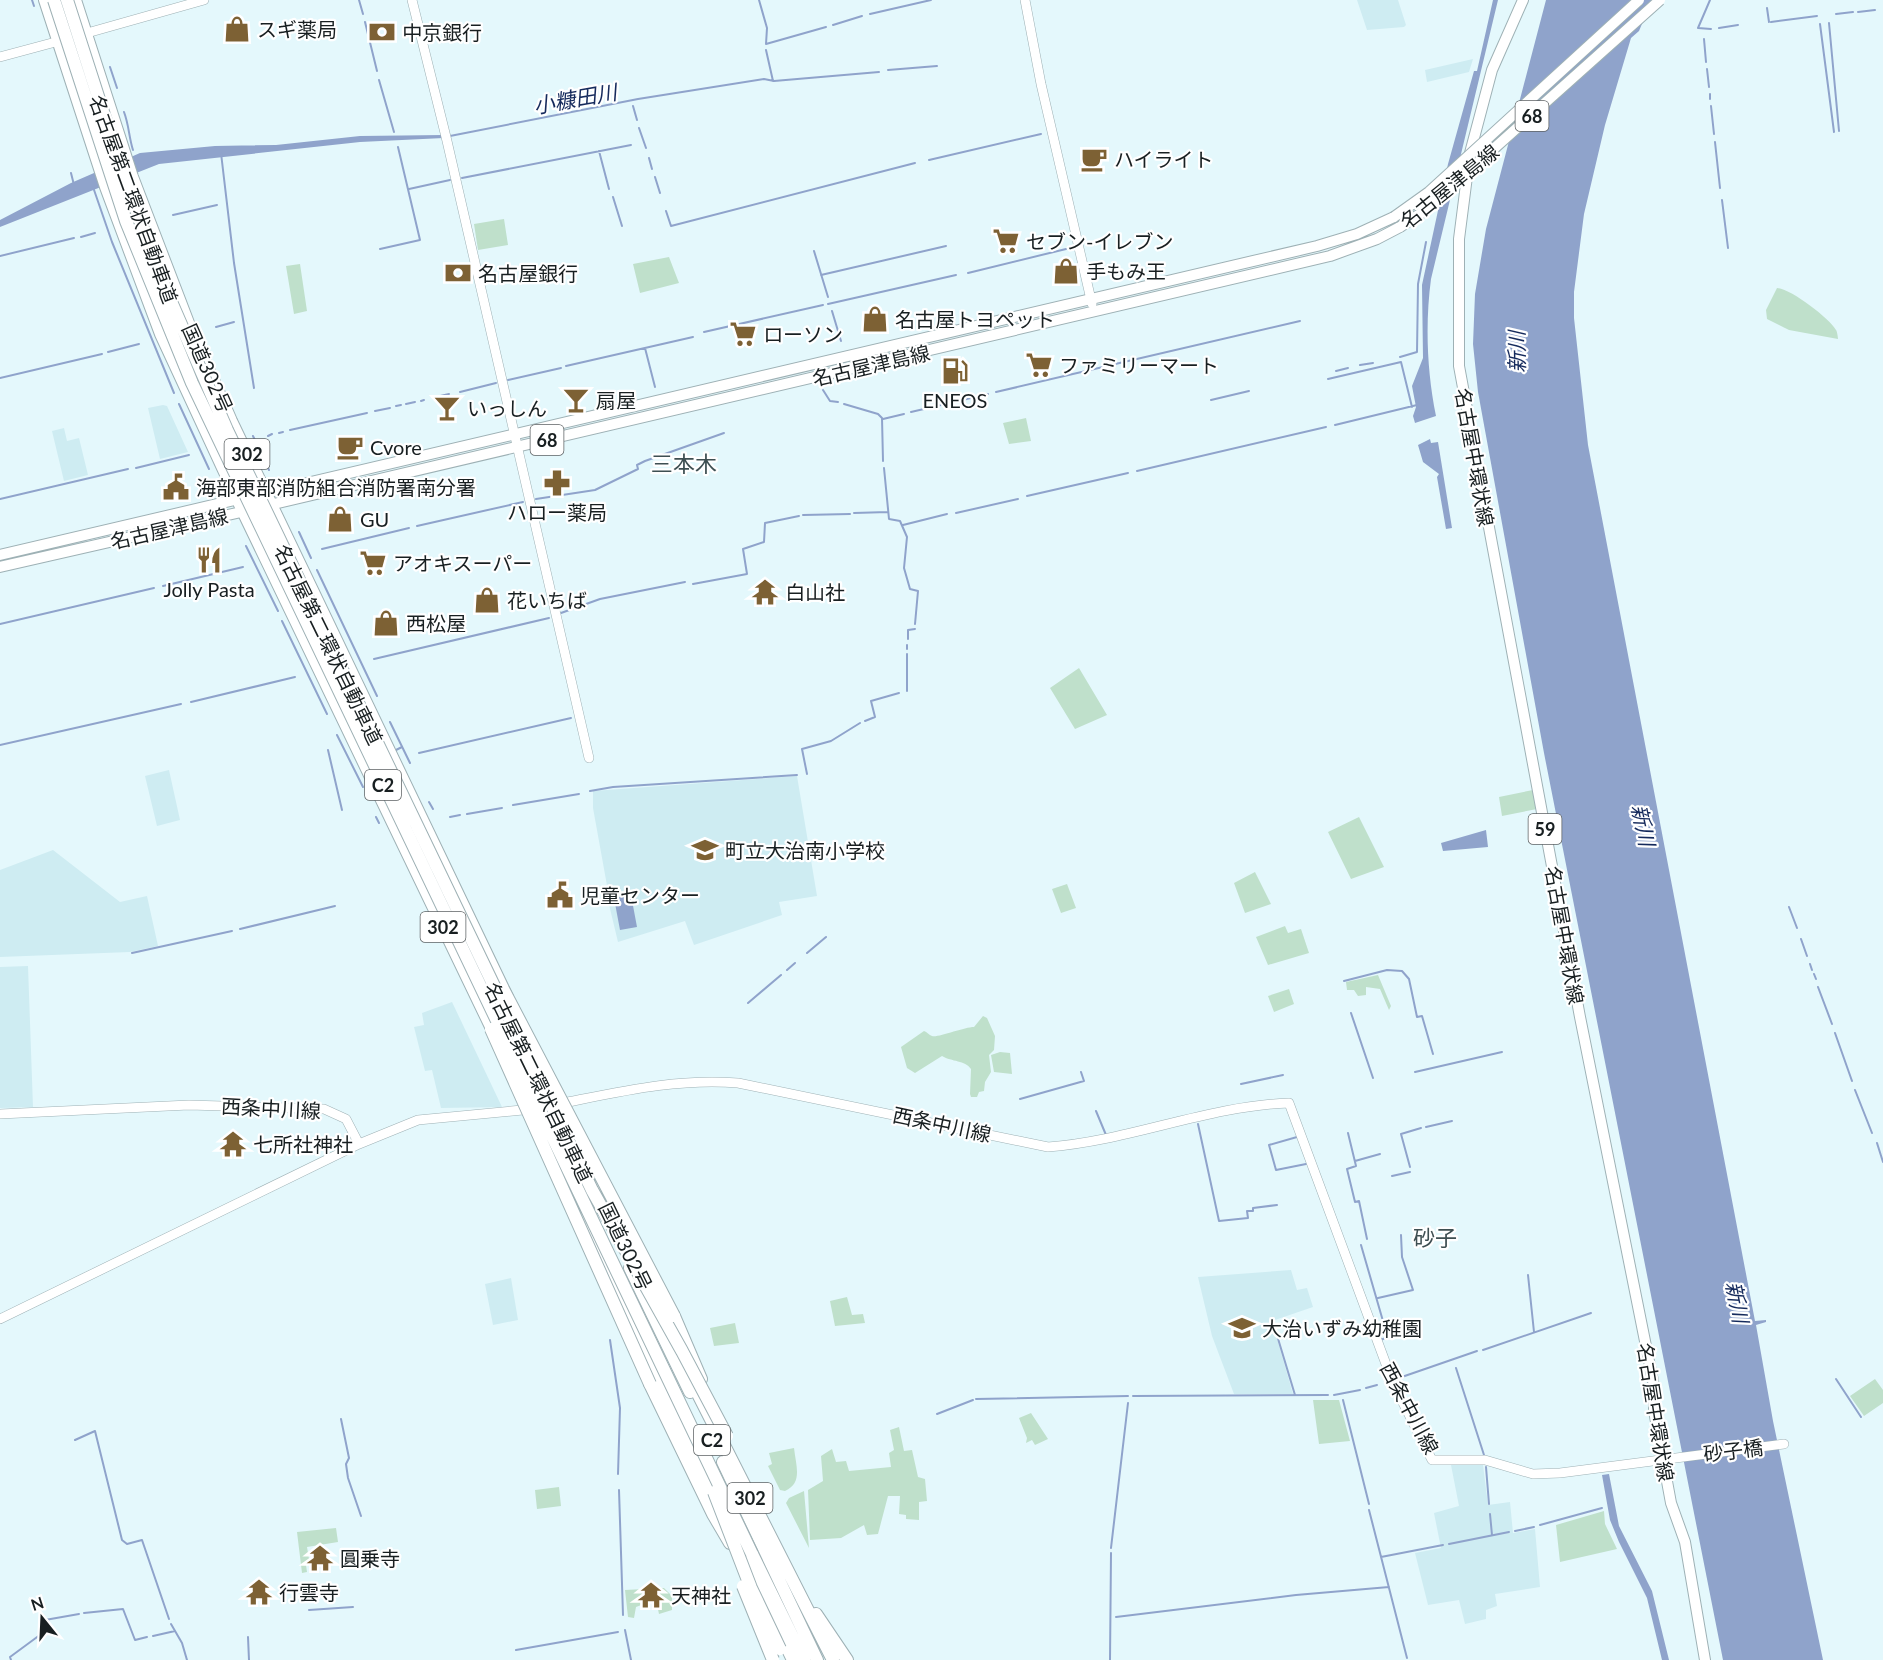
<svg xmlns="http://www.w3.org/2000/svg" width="1883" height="1660" viewBox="0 0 1883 1660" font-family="Lato,'Noto Sans JP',sans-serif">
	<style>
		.built { fill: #ceecf2 }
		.green { fill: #bfe0cb }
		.water { fill: #8fa3cb }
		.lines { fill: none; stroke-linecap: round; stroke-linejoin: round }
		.stream { stroke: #8fa3cb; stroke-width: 2 }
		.secondary-casing { stroke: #9eb1b5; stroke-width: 10 }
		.primary-casing { stroke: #9eb1b5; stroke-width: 12 }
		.highway-casing { stroke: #9eb1b5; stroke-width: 14 }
		.secondary { stroke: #fff; stroke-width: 9 }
		.primary { stroke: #fff; stroke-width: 10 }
		.highway { stroke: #fff; stroke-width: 12 }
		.primary-bridge-casing { stroke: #9eb1b5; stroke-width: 12; stroke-linecap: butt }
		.highway-bridge-casing { stroke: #9eb1b5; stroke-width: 14; stroke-linecap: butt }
		.primary-bridge { stroke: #fff; stroke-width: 10 }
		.highway-bridge { stroke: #fff; stroke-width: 12 }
		.labels { text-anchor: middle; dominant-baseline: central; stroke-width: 4.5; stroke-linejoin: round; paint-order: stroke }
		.shield { fill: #fff; stroke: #5d6264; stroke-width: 1.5 }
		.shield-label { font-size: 18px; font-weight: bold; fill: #181f21 }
		.poi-label { font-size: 20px; fill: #181f21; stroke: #fff; text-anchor: start }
		.street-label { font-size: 20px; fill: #181f21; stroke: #fff }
		.water-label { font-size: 21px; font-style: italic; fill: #152a5c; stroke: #fff }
		.quarter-label { font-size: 22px; fill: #3e4f52; stroke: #fff }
	</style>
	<rect width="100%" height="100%" fill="#e4f8fc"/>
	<path class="built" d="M1357 0H1398L1406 25 1404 27 1367 30Z
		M1473 59 1469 72 1427 82 1425 70Z
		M163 405 167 406 188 452 160 459 148 408Z
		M64 428 67 441 79 438 88 475 64 481 52 431Z
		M169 770 180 820 157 826 145 776Z
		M797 776 817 896 779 902 782 915 694 945 685 921 618 942 606 892 608 891 593 808V791Z
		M53 850 120 902 147 896 158 946 130 952 0 957V870Z
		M28 966 33 1107 0 1108V967Z
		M452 1002 483 1067 502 1107 441 1108 432 1070 425 1071 414 1027 424 1025 422 1013Z
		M1291 1270 1297 1290 1307 1288 1313 1307 1272 1321 1293 1394H1234L1212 1336 1198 1277Z
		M511 1278 518 1320 493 1325 485 1284Z
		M1451 1465H1483L1488 1505 1510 1502 1513 1533 1535 1529 1540 1587 1495 1594 1497 1606 1486 1610V1619L1465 1624 1459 1600 1428 1605 1415 1553 1441 1548 1434 1513 1459 1506Z"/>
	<path class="green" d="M504 219 508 245 478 250 474 224Z
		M669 257 679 283 640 293 633 264Z
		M300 264 307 311 294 314 286 266Z
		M1777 288C1791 289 1829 318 1836 330 1837 331 1838 337 1838 339L1789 330 1767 319 1766 310Z
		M1026 418 1031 441 1009 444 1003 423Z
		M1079 668 1107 715 1075 729 1050 688Z
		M1533 790 1537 809 1502 816 1499 797Z
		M1359 817 1384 867 1351 879 1328 832Z
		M1255 872 1271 904 1245 913 1234 883Z
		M1067 884 1076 908 1061 913 1052 889Z
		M1285 926 1288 933 1301 929 1309 953 1268 965 1256 937Z
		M1378 975 1391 1006 1389 1010 1380 989 1366 987V995L1358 996 1354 990H1347L1346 982Z
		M1289 989 1294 1004 1274 1012 1268 996Z
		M983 1016 987 1018 995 1036 994 1050 989 1055 991 1072 985 1082 984 1091 979 1092 977 1097H971L970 1094 971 1069C965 1060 952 1062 942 1056L915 1073 907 1068 901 1047 924 1031C927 1032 929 1035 932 1036 938 1038 964 1027 974 1027Z
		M1000 1052 1010 1053 1012 1074 994 1072 991 1055Z
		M847 1297 852 1315 863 1314 865 1323 835 1326 830 1301Z
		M735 1323 739 1343 714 1346 710 1328Z
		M1875 1379 1883 1390V1403L1864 1416 1850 1396Z
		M1313 1400H1339L1350 1441 1319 1444Z
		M1031 1413 1048 1439 1035 1445 1032 1440 1026 1443 1027 1438 1019 1418Z
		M899 1427 904 1451 912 1450 918 1477 925 1479 927 1501 919 1502V1520L906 1519V1515L899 1514 900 1496H888L878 1534 867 1535 864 1525 841 1538 810 1540 808 1490 823 1481 821 1456 832 1449 836 1462 846 1461 849 1471 891 1467 889 1453 894 1450 890 1430Z
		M794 1448C796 1466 803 1483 785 1491L780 1490 768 1466 772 1464 769 1453Z
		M559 1487 561 1506 537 1509 535 1490Z
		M804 1491 809 1548 786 1503 789 1498Z
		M1604 1511 1605 1524 1617 1549 1560 1562 1556 1525Z
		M336 1528 338 1542 307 1547 310 1565H306L307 1572 302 1573 297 1532Z
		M664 1588 672 1596V1610L659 1614 654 1591 650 1592 644 1604 636 1607 634 1618 628 1617 625 1590Z"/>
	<path class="water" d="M1493 0H1498L1431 279C1425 324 1427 372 1436 416L1415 423 1413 416 1416 407 1412 386 1423 358 1422 285 1448 164 1474 71H1477Z
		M1546 0H1652L1639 31 1631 38 1605 125 1584 214 1574 292V318L1588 445 1755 1321 1766 1320V1322L1756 1325 1773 1421 1823 1660H1723L1544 753 1478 392 1473 344 1475 294 1486 229Z
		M443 135 444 138 360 142 159 164 0 227V220L71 183 140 153 215 146 276 145 360 136Z
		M1430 439 1431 443 1438 442 1452 528 1446 529 1437 477 1439 474 1423 462 1418 445Z
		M1486 830 1488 847 1443 851 1441 843Z
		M631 895 637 927 620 930 614 898Z
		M1609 1474 1619 1526 1652 1591 1669 1660H1662L1647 1598 1619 1542 1610 1520 1602 1475Z"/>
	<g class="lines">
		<path class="stream" d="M32 0 34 6
			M359 0 363 14
			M759 0 767 28 766 44 826 27
			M1710 0 1698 28 1711 29
			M1767 8 1769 22
			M1858 12 1875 10
			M870 14 931 0
			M1836 14 1853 12
			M365 22 377 71
			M1771 22 1817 16
			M1829 23 1839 131
			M1820 24 1834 132
			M833 25 862 16
			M1719 28 1738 25
			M1704 39 1706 62
			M766 50 773 81
			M110 67 117 88
			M1707 69 1709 87
			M888 70 937 66
			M379 80 394 132
			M1710 94V99
			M633 106 637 120
			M1711 106 1714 134
			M124 112C129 125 129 138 133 150
			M639 128 646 148
			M450 136 638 99 764 79 774 81 879 72
			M1715 142 1720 188
			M599 151 609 189
			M221 153 234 263 254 388
			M649 158 652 169
			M929 160 1041 134
			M71 173 74 185
			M655 177 660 193
			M462 178 631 145
			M93 187 112 242 174 393
			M409 189 450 180
			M613 197 622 226
			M1722 200 1728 248
			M666 211 671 226 915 163
			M173 215 217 205
			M81 237 95 233
			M380 249 420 240 398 147
			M814 251 828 297
			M0 256 74 238
			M968 273 1066 249
			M821 275 946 246
			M828 304 956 275
			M832 311 841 341
			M216 327 234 322
			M704 332 823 305
			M645 348 655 387
			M108 352 139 344
			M1400 357 1417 352 1418 284 1426 242
			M1111 365 1300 321
			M1360 365 1373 363
			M566 366 693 337
			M1336 371 1348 368
			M0 378 102 354
			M1328 379 1401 362 1412 407
			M508 380 561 368
			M823 390 830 401 838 402
			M460 392 496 383
			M996 392 1103 367
			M436 397 449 394
			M1211 400 1249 391
			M421 401 424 400
			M179 404 209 469
			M406 404 415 402
			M844 404 878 414 882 418 883 461
			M396 406 401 405
			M375 411 390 408
			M911 412 988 394
			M883 419 904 414
			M1335 425 1417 405
			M290 430 367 413
			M279 433 283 432
			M253 436 269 470
			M268 436 272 434
			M136 468 189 455
			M884 468 889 519 900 521 907 537 904 568 910 589 918 591 915 624
			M1137 471 1326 427
			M1027 496 1128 473
			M0 499 128 469
			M536 499 595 490 638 469 637 465 645 461 724 433
			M854 513 888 512
			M956 513 1018 499
			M803 515 850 514
			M903 525 947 514
			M417 526 523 502
			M299 532 311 558
			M246 546 278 611
			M322 549 409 528
			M317 570 377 696
			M693 584 747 574 743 549 764 542 765 523 799 516
			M163 586 243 567
			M561 613 600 599 685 582
			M282 621 327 714
			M0 624 154 588
			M908 639V630L915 629
			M907 649V645
			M907 654V691
			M374 659 549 618
			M191 702 295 677
			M865 721 875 717 871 701 899 693
			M390 722 410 763
			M337 735 363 787
			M0 745 181 704
			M328 750 342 810
			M396 750 402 747
			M419 753 571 718
			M807 774 802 749 831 741 860 723
			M590 791 613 787 797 775
			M429 802 433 809
			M513 805 579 794
			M467 814 502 808
			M376 817 379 823
			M450 817 460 815
			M1789 907 1797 928
			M240 929 335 906
			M1801 939 1807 956
			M132 953 232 931
			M807 953 826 937
			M1810 964 1812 970
			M787 970 795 963
			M1814 974 1816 979
			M1344 981 1387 970 1402 971 1409 979 1417 1017 1422 1016 1433 1054
			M1818 987 1832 1024
			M748 1003 781 975
			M1351 1013 1373 1078
			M1835 1033 1852 1081
			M1415 1072 1502 1052
			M1241 1084 1283 1075
			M1855 1090 1872 1133
			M1020 1099 1084 1081 1081 1072
			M1096 1111 1106 1135
			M1198 1124 1219 1221 1248 1218 1247 1211H1253V1208L1277 1205
			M1426 1127 1452 1121
			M1348 1133 1356 1166 1347 1169 1355 1202 1359 1201 1367 1239
			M1297 1137 1269 1145 1276 1170 1306 1164
			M1877 1143 1883 1162
			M1355 1161 1380 1154
			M1410 1167 1401 1134 1421 1128
			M1392 1176 1410 1172
			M1361 1245 1385 1328
			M1528 1275 1534 1332
			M1378 1298 1413 1290 1402 1257 1401 1235
			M1273 1322 1295 1395
			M610 1340 620 1408 618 1474
			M1380 1340 1389 1337
			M1483 1350 1591 1313
			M1456 1368 1484 1455
			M1396 1379 1477 1351
			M1836 1379 1861 1417
			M1366 1388 1377 1385
			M1334 1395 1360 1390
			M1133 1396 1328 1395
			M976 1399 1128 1396
			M1343 1400 1369 1504
			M937 1414 973 1400
			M341 1419 349 1458 346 1464 348 1478 361 1516
			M75 1440 95 1431 122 1540 127 1544 142 1540 169 1619
			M1486 1467 1489 1504
			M619 1490 623 1615
			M1369 1510 1407 1658
			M1490 1514 1492 1535
			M1540 1525 1602 1508
			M1515 1531 1534 1527
			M1449 1544 1509 1532
			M1111 1548 1128 1403
			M1381 1557 1443 1545
			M309 1610 353 1607
			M84 1613 123 1609 135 1640 147 1637
			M1116 1617 1296 1595 1389 1587
			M171 1624 182 1643 187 1660
			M625 1630 631 1660
			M153 1636 175 1631
			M248 1637 249 1660
			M516 1650 618 1632
			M11 1660 10 1657 48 1629 45 1620 79 1614
			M1110 1660 1111 1553"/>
		<g class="secondary-casing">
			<path id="secondary" d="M412 0 447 141 589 758
				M1025 0 1041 84 1092 304
				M80 35 204 0
				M0 57 63 40
				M558 1104C619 1092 676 1078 738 1083L1048 1147C1129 1141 1207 1106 1289 1103L1393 1383 1432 1460H1485L1533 1474 1560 1473 1784 1444
				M0 1114 189 1105 324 1109 346 1119 359 1144
				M0 1319 359 1144 418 1120 533 1109"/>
		</g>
		<g class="primary-casing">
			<path id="primary" d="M1523 0 1492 70 1470 153 1459 239V366L1580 1017 1654 1386V1411L1671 1503 1685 1542 1705 1660
				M265 506 1330 256 1377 239 1400 227
				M0 555 1317 246 1357 234 1394 217
				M0 567 250 510"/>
		</g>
		<g class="highway-casing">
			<path id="highway" d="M45 0 106 187 161 334 243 511 496 1037
				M75 0 132 177 188 323 231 421 507 997
				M567 1123 605 1202
				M566 1183 717 1500
				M630 1268 690 1392
				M674 1316 701 1379
				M691 1380 833 1660
				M650 1384 713 1514 730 1543
				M723 1462 817 1660
				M752 1554 804 1660
				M745 1560 793 1660
				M816 1614 847 1660"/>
		</g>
		<use href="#secondary" class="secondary"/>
		<use href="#primary" class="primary"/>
		<use href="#highway" class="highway"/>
		<g class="primary-bridge-casing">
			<path id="primary-bridge" d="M1394 217 1429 192 1639 0
				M1400 227 1423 212 1660 0"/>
		</g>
		<g class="highway-bridge-casing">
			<path id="highway-bridge" d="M54 0 126 221 192 383 752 1554
				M67 0 114 146 159 274 227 430 592 1190 682 1351 727 1436
				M503 989 674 1316
				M491 1029 650 1384
				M714 1492 751 1588 780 1649
				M743 1586 773 1660"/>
		</g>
		<use href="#primary-bridge" class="primary-bridge"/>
		<use href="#highway-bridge" class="highway-bridge"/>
	</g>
	<defs>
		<g id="shop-bare" transform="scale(2.07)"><path d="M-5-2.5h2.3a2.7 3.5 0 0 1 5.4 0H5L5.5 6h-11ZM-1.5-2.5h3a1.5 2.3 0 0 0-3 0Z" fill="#7d6134" stroke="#fff" stroke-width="2.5" paint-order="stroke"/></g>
		<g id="bank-bare" transform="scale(2.07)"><path d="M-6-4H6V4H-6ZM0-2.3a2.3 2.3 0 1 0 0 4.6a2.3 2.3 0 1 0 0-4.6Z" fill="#7d6134" stroke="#fff" stroke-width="2.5" paint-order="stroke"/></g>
		<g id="cafe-bare" transform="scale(2.07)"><path d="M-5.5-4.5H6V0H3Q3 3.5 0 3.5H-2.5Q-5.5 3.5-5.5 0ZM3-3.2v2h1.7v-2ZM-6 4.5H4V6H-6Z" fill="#7d6134" stroke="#fff" stroke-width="2.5" paint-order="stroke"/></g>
		<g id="supermarket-bare" transform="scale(2.07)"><path d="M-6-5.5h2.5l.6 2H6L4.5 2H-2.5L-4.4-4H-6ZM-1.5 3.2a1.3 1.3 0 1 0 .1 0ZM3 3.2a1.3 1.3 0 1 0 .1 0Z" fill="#7d6134" stroke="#fff" stroke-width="2.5" paint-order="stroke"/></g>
		<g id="fuel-bare" transform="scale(2.07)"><path d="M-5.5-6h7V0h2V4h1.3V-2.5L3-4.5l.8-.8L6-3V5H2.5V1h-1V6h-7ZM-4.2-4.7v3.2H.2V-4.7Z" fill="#7d6134" stroke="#fff" stroke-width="2.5" paint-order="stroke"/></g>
		<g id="bar-bare" transform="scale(2.07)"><path d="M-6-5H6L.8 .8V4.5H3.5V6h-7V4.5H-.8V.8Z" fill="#7d6134" stroke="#fff" stroke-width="2.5" paint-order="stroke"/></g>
		<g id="pharmacy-bare" transform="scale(2.07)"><path d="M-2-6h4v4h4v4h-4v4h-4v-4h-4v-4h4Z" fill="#7d6134" stroke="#fff" stroke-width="2.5" paint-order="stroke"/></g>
		<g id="civic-bare" transform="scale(2.07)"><path d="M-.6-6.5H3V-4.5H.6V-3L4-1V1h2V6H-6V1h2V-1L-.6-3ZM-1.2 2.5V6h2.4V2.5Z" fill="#7d6134" stroke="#fff" stroke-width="2.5" paint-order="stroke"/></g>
		<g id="restaurant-bare" transform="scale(2.07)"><path d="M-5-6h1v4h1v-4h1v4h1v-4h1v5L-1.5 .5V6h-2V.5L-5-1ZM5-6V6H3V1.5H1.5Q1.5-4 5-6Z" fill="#7d6134" stroke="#fff" stroke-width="2.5" paint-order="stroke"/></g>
		<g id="temple-bare" transform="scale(2.07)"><path d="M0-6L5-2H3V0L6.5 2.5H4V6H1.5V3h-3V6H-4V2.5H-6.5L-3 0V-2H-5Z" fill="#7d6134" stroke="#fff" stroke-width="2.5" paint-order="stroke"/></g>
		<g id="school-bare" transform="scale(2.07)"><path d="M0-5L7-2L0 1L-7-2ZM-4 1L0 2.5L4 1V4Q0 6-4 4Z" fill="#7d6134" stroke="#fff" stroke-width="2.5" paint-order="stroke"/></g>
	</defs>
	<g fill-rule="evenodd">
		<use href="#shop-bare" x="237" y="29"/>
		<use href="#bank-bare" x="382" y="32"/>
		<use href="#cafe-bare" x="1094" y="159"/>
		<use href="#supermarket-bare" x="1006" y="241"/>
		<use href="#shop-bare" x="1066" y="271"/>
		<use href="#bank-bare" x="458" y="273"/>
		<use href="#shop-bare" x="875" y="319"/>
		<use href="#supermarket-bare" x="743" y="334"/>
		<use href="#supermarket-bare" x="1039" y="365"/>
		<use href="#fuel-bare" x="955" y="371"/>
		<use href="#bar-bare" x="576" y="400"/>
		<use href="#bar-bare" x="447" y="408"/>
		<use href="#cafe-bare" x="350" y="447"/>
		<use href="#pharmacy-bare" x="557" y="483"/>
		<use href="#civic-bare" x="176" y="487"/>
		<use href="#shop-bare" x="340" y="519"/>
		<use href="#restaurant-bare" x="209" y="560"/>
		<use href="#supermarket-bare" x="373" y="563"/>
		<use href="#temple-bare" x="765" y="592"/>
		<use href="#shop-bare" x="487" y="600"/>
		<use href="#shop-bare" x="386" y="623"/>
		<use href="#school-bare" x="705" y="850"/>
		<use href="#civic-bare" x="560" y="895"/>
		<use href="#temple-bare" x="233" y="1144"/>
		<use href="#school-bare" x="1242" y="1328"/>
		<use href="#temple-bare" x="320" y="1558"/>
		<use href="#temple-bare" x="259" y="1592"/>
		<use href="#temple-bare" x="651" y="1595"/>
	</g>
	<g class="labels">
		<g class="shield">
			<rect x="1515.5" y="101" width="33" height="30" rx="4.5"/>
			<rect x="530.5" y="425" width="33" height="30" rx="4.5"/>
			<rect x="224.5" y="439" width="45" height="30" rx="4.5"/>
			<rect x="365" y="770" width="36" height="30" rx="4.5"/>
			<rect x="1528.5" y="814" width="33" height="30" rx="4.5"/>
			<rect x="420.5" y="912" width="45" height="30" rx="4.5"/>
			<rect x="694" y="1425" width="36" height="30" rx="4.5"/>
			<rect x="727.5" y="1483" width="45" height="30" rx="4.5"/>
		</g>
		<g class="shield-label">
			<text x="1532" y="116">68</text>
			<text x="547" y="440">68</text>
			<text x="247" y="454">302</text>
			<text x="383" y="785">C2</text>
			<text x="1545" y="829">59</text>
			<text x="443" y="927">302</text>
			<text x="712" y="1440">C2</text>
			<text x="750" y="1498">302</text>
		</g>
		<g class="poi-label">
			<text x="257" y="29">スギ薬局</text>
			<text x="402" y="32">中京銀行</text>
			<text x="1114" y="159">ハイライト</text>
			<text x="1026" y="241">セブン-イレブン</text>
			<text x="1086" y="271">手もみ王</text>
			<text x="478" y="273">名古屋銀行</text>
			<text x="895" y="319">名古屋トヨペット</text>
			<text x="763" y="334">ローソン</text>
			<text x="1059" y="365">ファミリーマート</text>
			<text x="596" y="400">扇屋</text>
			<text x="955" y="400" text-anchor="middle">ENEOS</text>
			<text x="467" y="408">いっしん</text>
			<text x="370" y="447">Cvore</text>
			<text x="196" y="487">海部東部消防組合消防署南分署</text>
			<text x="557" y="512" text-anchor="middle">ハロー薬局</text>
			<text x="360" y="519">GU</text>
			<text x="393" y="563">アオキスーパー</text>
			<text x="209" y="589" text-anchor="middle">Jolly Pasta</text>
			<text x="785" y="592">白山社</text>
			<text x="507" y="600">花いちば</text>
			<text x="406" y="623">西松屋</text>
			<text x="725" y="850">町立大治南小学校</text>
			<text x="580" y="895">児童センター</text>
			<text x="253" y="1144">七所社神社</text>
			<text x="1262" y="1328">大治いずみ幼稚園</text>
			<text x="340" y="1558">圓乗寺</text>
			<text x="279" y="1592">行雲寺</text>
			<text x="671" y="1595">天神社</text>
		</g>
		<g class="street-label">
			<text transform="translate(1449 186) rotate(-39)">名古屋津島線</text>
			<text transform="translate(134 199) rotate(70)">名古屋第二環状自動車道</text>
			<text transform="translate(871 365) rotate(-13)">名古屋津島線</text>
			<text transform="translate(208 368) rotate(66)">国道302号</text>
			<text transform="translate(1475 457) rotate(80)">名古屋中環状線</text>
			<text transform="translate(169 528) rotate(-13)">名古屋津島線</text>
			<text transform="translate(329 644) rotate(64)">名古屋第二環状自動車道</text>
			<text transform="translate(1565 935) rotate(80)">名古屋中環状線</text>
			<text transform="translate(539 1082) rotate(64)">名古屋第二環状自動車道</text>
			<text transform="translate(271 1108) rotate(3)">西条中川線</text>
			<text transform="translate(942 1124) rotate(12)">西条中川線</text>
			<text transform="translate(626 1246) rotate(64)">国道302号</text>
			<text transform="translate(1410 1408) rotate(62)">西条中川線</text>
			<text transform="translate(1656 1412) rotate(81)">名古屋中環状線</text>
			<text transform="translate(1733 1450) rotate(-7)">砂子橋</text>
		</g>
		<g class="water-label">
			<text transform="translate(575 98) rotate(-10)">小糠田川</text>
			<text transform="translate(1516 352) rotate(-91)">新川</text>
			<text transform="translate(1644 825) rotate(78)">新川</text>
			<text transform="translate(1738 1302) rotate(79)">新川</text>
		</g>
		<g class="quarter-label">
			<text x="684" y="463">三本木</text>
			<text x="1435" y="1237">砂子</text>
		</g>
	</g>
	<g transform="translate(42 1618) rotate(342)" stroke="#ffffff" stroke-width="4.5" paint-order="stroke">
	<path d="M0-4.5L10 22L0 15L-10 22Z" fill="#181f21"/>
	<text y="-9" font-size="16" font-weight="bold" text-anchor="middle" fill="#181f21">N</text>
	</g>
</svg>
